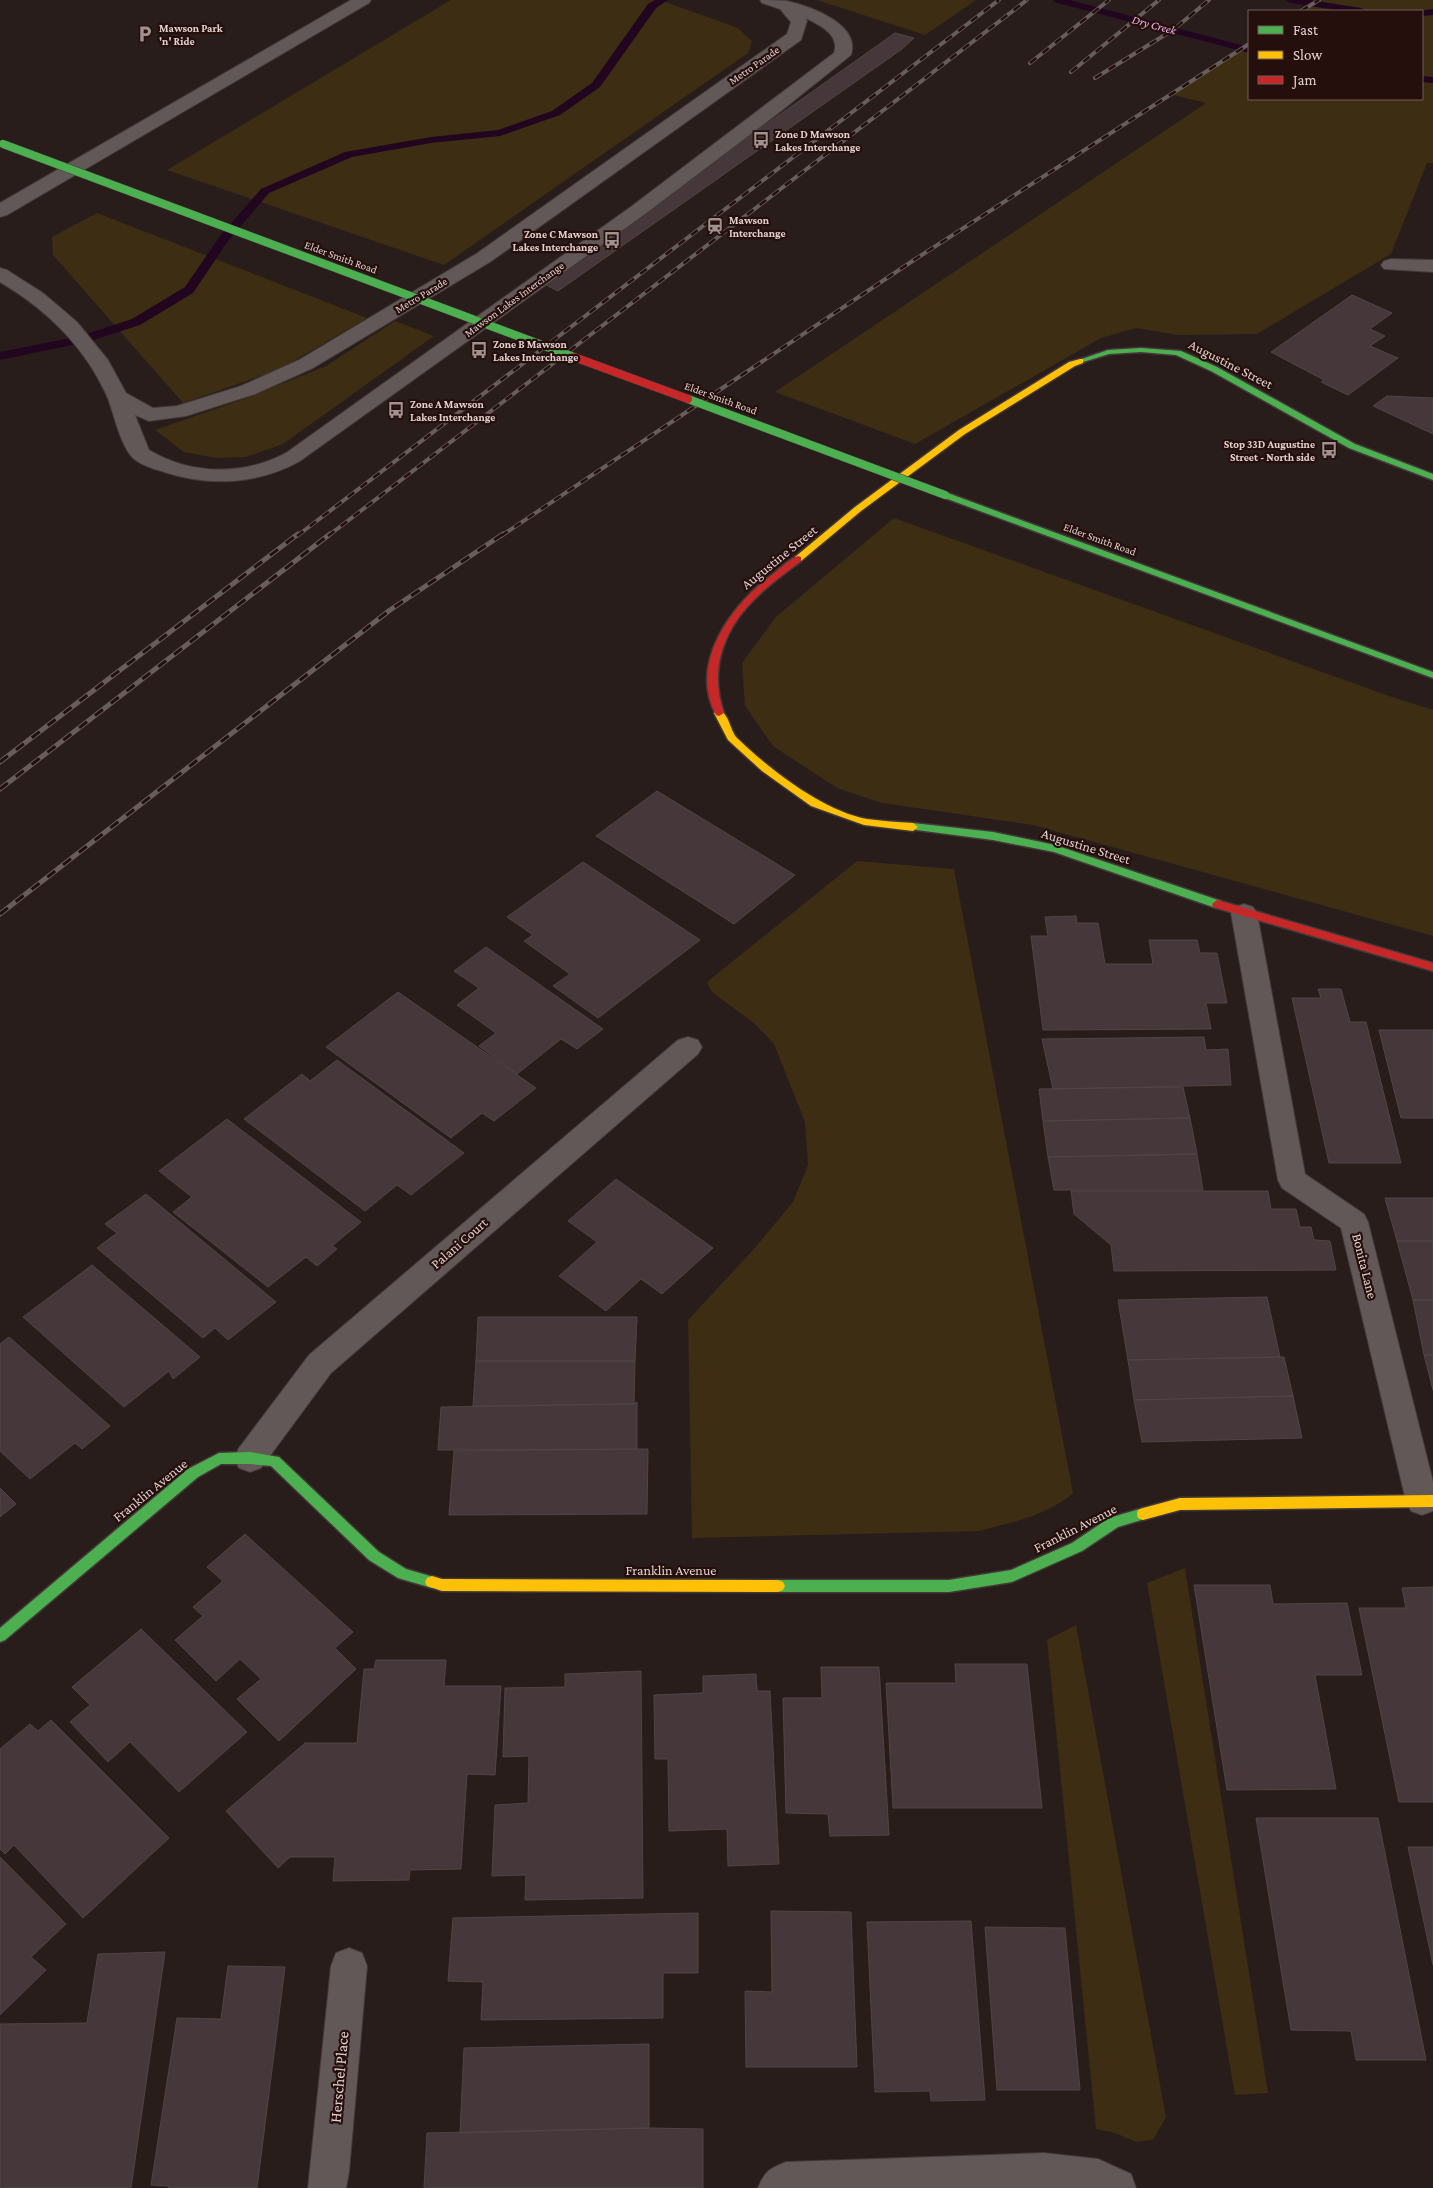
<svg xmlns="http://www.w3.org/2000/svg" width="1433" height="2188" viewBox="0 0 1433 2188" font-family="'Crimson Pro',serif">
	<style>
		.green { fill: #3c2d13 }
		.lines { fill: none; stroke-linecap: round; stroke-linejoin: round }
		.stream { fill: #220620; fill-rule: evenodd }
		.building { fill: #46383a; stroke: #504546 }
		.lane-casing { stroke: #433838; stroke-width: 2 }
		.street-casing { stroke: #433838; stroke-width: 2 }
		.fast-casing { stroke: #433838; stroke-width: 3 }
		.slow-casing { stroke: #433838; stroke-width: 3 }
		.jam-casing { stroke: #433838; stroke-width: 3 }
		.lane { fill: #635858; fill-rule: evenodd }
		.street { fill: #635858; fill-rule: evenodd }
		.fast { fill: #4caf50; fill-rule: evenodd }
		.slow { fill: #ffc107; fill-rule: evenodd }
		.jam { fill: #c62828; fill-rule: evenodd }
		.rail-far1-casing { stroke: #665d5c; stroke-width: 4 }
		.rail-casing { stroke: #665d5c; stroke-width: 5 }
		.rail-far1 { stroke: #250f0d; stroke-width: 2.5; stroke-dasharray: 8; stroke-linecap: butt }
		.rail { stroke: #250f0d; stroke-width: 3; stroke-dasharray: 10; stroke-linecap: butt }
		.fast-bridge-casing { stroke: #433838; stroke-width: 9; stroke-linecap: butt }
		.jam-bridge-casing { stroke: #433838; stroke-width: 9; stroke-linecap: butt }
		.fast-bridge { stroke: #4caf50; stroke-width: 8 }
		.jam-bridge { stroke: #c62828; stroke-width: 8 }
		.labels { text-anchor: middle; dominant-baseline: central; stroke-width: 4.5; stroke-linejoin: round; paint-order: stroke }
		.far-poi-label { font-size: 11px; font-weight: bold; fill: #e2d1cf; stroke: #250f0d; text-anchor: start }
		.far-street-label { font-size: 11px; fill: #e2d1cf; stroke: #250f0d }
		.far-water-label { font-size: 12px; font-style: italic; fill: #f1b6ec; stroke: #250f0d }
		.street-label { font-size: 14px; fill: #e2d1cf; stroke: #250f0d }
		.near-street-label { font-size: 16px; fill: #e2d1cf; stroke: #250f0d }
	</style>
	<rect width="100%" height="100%" fill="#291d1c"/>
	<path class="green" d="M451 0H660L738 28 752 41 748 53 444 265 167 170Z
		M817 0H976L925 35Z
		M1319 0H1433V163H1427L1391 254 1257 334 1178 335 1136 328 1101 338 915 444 775 392 1206 103 1169 94 1249 44V99H1422V11H1301Z
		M97 213 367 318 280 369 183 403 53 255 52 237Z
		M395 321 434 336 283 444 246 457 217 458 184 452 155 430 244 399 326 366Z
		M894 518 1392 697 1433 710V936L1033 825 882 803 837 788 773 746 745 706 742 663 776 617Z
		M857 861 954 869 1073 1493C1049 1515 1010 1523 979 1531L692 1538 688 1320 753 1250 793 1202 808 1165 805 1122 774 1044 755 1024 712 992 707 982Z
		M1185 1568 1268 2093 1235 2095 1147 1583Z
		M1076 1625 1166 2117 1153 2140 1136 2142 1115 2133 1096 2129 1047 1640Z"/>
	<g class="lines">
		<path class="stream" d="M655 0H668L656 8 600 87 560 115 500 136 431 143 352 157 269 193 228 241 193 293 140 325 87 342 0 360V352L80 336 132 319 185 287 220 236 261 189 345 152 431 137 498 130 552 111 592 83 648 4Z
			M1053 0H1070L1249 47V53L1054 2Z
			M1285 0H1310L1361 8 1366 11H1342L1290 3Z
			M1433 9V15L1422 16V11H1418Z
			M1422 76 1433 77V83L1422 82Z"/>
	</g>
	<path class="building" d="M895 33 914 38 902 49 558 291 542 283Z
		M1352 295 1392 313 1370 329 1385 336 1370 346 1398 358 1348 395 1321 382 1324 380 1271 352Z
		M1387 396 1433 398V434L1373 406Z
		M657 791 795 875 734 924 596 836Z
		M583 862 700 940 598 1018 553 986 570 974 524 941 533 935 507 917Z
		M1076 916 1077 923H1098L1105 964H1153L1149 940H1197L1200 953H1217L1227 1003H1206L1211 1029 1043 1030 1031 936H1048L1045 917Z
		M486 947 603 1029 577 1049 561 1039 517 1074 479 1046 496 1033 457 1005 479 988 454 971Z
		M1318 989H1341L1350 1022H1366L1401 1163H1329L1292 998H1321Z
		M398 992 536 1088 494 1121 482 1113 451 1138 326 1047Z
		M1379 1030H1433V1118H1401Z
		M1204 1037 1206 1050 1228 1049 1231 1085 1053 1089 1042 1039Z
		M337 1060 464 1153 411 1195 397 1185 365 1211 244 1119 302 1074 310 1081Z
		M1183 1087 1190 1118 1043 1121 1039 1089Z
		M1190 1118 1197 1154 1048 1157 1043 1121Z
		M227 1119 361 1222 332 1246 337 1249 317 1266 306 1257 268 1287 173 1212 192 1197 159 1171Z
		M1197 1154 1203 1190H1054L1048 1157Z
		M616 1179 713 1248 662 1294 641 1279 606 1311 559 1276 597 1242 568 1221Z
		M1071 1191H1268L1271 1209H1296L1300 1227H1311L1314 1240 1330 1241 1336 1270 1114 1271 1111 1245 1074 1214Z
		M146 1194 276 1302 228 1340 215 1328 203 1338 97 1248 117 1233 105 1224Z
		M1385 1198H1433V1241H1397Z
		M1397 1241H1433V1300H1413Z
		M92 1265 200 1357 173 1379 169 1371 124 1407 23 1317Z
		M1267 1297 1280 1357 1128 1360 1118 1300Z
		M1413 1300H1433V1355H1424Z
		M478 1317H637L635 1361H476Z
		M9 1337 110 1426 82 1449 75 1443 30 1479 0 1451V1344Z
		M1424 1355H1433V1390Z
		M1284 1357 1293 1396 1134 1400 1128 1360Z
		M476 1361H635L634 1404 473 1406Z
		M1293 1396 1302 1438 1142 1442 1134 1400Z
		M637 1402V1449L438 1450 441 1407 634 1404Z
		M637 1449H648L647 1514 449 1515 454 1451Z
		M0 1488 16 1504 0 1517Z
		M245 1534 353 1632 335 1648 356 1669 279 1741 237 1699 261 1679 240 1659 216 1681 175 1640 203 1616 193 1607 223 1581 207 1567Z
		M1194 1585H1270L1273 1604 1347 1603 1362 1675H1315L1336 1789 1227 1790Z
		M1433 1587V1802H1399L1359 1608H1406L1402 1588Z
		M141 1629 247 1732 179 1792 130 1742 108 1762 70 1722 90 1705 72 1687Z
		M376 1660H446L444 1686H501L495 1775 467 1774 461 1869 410 1870 409 1880 333 1881 335 1857H290L278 1868 226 1811 305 1743H357L364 1669H374Z
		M955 1664H1027L1042 1808H893L886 1683H956Z
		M821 1667H879L889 1835 830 1836 828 1814 786 1813 783 1698H822Z
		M641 1671 643 1898 525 1900 526 1875 492 1876 495 1805 528 1803 529 1756 503 1757 505 1688 565 1687V1674Z
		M756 1674 757 1691H770L779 1864 728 1866 727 1829 669 1831 668 1759H655L654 1695 703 1693V1676Z
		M51 1720 169 1838 83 1918 14 1845 5 1854 0 1849V1749L30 1724 38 1731Z
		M1256 1818H1378L1426 2060H1356L1351 2031 1291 2030Z
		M1408 1847H1433V1965Z
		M0 1857 66 1924 31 1957 46 1970 0 2015Z
		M771 1911 851 1912 857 2067H746L745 1991 772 1992Z
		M698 1913V1973H663V2018L481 2020 483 1982 448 1981 453 1918Z
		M971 1921 985 2100 931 2101 930 2091 875 2092 867 1922Z
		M985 1927 1065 1928 1080 2090H997Z
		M165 1952 131 2188H0V2024L87 2023 98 1954Z
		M228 1966 285 1967 257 2188H168L169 2186 151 2185 177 2018 221 2019Z
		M649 2044V2128L460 2133 464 2048Z
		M649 2128 703 2129V2188H424L427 2133Z"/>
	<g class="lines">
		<g class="lane-casing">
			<path id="lane" d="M351 0H371L369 3 7 215 0 217V203Z
				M1044 2153 1098 2159 1131 2174 1136 2188H758C765 2171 769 2169 786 2162Z"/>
		</g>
		<g class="street-casing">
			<path id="street" d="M760 0C768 0 778 0 787 1 810 6 861 24 851 55L781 111 645 214 300 461C257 485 208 487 161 471 153 469 140 464 134 459 120 446 114 413 107 396 85 347 46 309 0 282V268L7 270 43 293 77 322 108 360 126 393 153 408 177 406 241 386 299 360 476 254 787 34 791 22 780 9 762 3ZM806 18C819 25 840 34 834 53L632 206 286 453C243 476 191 475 149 450L135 415 149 421 186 416 255 394 313 368 490 262 801 40 807 21Z
				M0 204 8 206 10 210 8 214 0 216Z
				M1391 259 1433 260V272L1384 269 1381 265 1384 261Z
				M1244 904 1253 907 1257 913 1305 1174 1364 1214 1368 1222 1433 1482V1511L1422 1515 1411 1511 1406 1501 1341 1228 1282 1188 1278 1180 1231 913 1235 907Z
				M688 1037 698 1040 702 1047 698 1054 331 1373 261 1468 250 1472 239 1468 234 1458 239 1448 309 1355 678 1040Z
				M349 1948 362 1953 367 1966 349 2172 346 2188H308L331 1966 336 1953Z"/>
		</g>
		<g class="fast-casing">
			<path id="fast" d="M1141 348 1181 351 1217 367 1355 444 1433 474V480L1349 448 1211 371 1176 355 1141 352 1109 354 1080 363 1076 361 1108 350Z
				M945 492 1433 672V678L942 497 941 495Z
				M913 823 993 832 1055 845 1221 901 1222 904 1217 908 1213 907 1054 852 993 840 909 829 908 827Z
				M250 1452 279 1457 379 1552 406 1569 437 1578 439 1582 437 1586 432 1588 398 1578 369 1560 271 1466 250 1464H221L198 1477 5 1640 0 1642V1628L188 1469 219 1453Z
				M1143 1508 1148 1510 1149 1514 1148 1518 1118 1527 1082 1551 1012 1582 949 1592H778L773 1590 771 1586 773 1582 778 1580H949L1011 1570 1072 1543 1109 1518Z"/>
		</g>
		<g class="slow-casing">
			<path id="slow" d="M1080 359H1083V363L1075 366 965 434 861 511 801 561H795V557L855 507 959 430 1069 362Z
				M719 710C729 713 730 731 737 738 769 769 823 811 867 819 882 821 898 822 913 823L918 827 913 831 864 825 811 806 762 771 728 740 714 713Z
				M1433 1495V1507L1180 1510 1143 1520 1138 1518 1137 1514 1138 1510 1143 1508 1180 1498Z
				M432 1576 442 1579 778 1580 783 1582 785 1586 783 1590 778 1592 442 1591 427 1586 425 1582 427 1578Z"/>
		</g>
		<g class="jam-casing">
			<path id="jam" d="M798 556 801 557V561C787 572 772 582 759 595 725 626 708 668 724 713L719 716 716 715C688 663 732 604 773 574 781 568 789 559 798 556Z
				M1217 900 1433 963V971L1213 907 1212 904Z"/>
		</g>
		<use href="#lane" class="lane"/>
		<use href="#street" class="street"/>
		<use href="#fast" class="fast"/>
		<use href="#slow" class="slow"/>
		<use href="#jam" class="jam"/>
		<g class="rail-far1-casing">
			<path id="rail-far1" d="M1301 11 1319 0
				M1030 63 1109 0
				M1071 72 1159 0
				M1095 78 1173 30 1209 0
				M297 536 999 0
				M328 536 1027 0
				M501 536 914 260 1249 44"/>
		</g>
		<g class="rail-casing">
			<path id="rail" d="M0 762 298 534
				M0 789 330 534
				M0 914 390 610 503 534"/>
		</g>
		<use href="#rail-far1" class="rail-far1"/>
		<use href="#rail" class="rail"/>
		<g class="fast-bridge-casing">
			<path id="fast-bridge" d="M3 144 574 357
				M688 399 945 495"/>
		</g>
		<g class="jam-bridge-casing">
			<path id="jam-bridge" d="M574 357 688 399"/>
		</g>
		<use href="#fast-bridge" class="fast-bridge"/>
		<use href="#jam-bridge" class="jam-bridge"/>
	</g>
	<defs>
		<g id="parking-bare" transform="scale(1.35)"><path d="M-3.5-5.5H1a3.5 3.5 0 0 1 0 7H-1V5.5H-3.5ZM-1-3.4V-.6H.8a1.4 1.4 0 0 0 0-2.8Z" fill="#a19290" stroke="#250f0d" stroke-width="2.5" paint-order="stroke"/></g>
		<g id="bus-bare" transform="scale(1.35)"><path d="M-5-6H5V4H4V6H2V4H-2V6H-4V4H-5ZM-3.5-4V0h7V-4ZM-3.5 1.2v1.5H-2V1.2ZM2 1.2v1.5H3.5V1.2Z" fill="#a19290" stroke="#250f0d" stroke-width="2.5" paint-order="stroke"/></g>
		<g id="station-bare" transform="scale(1.35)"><path d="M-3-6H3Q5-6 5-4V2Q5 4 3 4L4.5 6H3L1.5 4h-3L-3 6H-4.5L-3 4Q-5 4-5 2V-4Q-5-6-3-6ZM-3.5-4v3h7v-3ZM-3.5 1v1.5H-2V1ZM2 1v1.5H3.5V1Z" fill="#a19290" stroke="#250f0d" stroke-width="2.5" paint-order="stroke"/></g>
	</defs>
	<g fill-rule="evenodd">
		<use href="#parking-bare" x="145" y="34"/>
		<use href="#bus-bare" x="761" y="140"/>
		<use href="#station-bare" x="715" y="226"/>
		<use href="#bus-bare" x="612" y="240"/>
		<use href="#bus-bare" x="479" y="350"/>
		<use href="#bus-bare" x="396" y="410"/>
		<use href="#bus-bare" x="1329" y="450"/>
	</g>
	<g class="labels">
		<g class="far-poi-label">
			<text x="159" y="28">Mawson Park<tspan x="159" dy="13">'n' Ride</tspan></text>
			<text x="775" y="134">Zone D Mawson<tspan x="775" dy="13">Lakes Interchange</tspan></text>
			<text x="729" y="220">Mawson<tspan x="729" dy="13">Interchange</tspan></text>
			<text x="598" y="234" text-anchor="end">Zone C Mawson<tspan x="598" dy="13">Lakes Interchange</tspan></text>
			<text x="493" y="344">Zone B Mawson<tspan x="493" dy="13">Lakes Interchange</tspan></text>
			<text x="410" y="404">Zone A Mawson<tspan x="410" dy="13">Lakes Interchange</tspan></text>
			<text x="1315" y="444" text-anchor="end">Stop 33D Augustine<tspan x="1315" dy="13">Street - North side</tspan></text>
		</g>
		<g class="far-street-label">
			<text transform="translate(754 65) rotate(-35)">Metro Parade</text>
			<text transform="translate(341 257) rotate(20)">Elder Smith Road</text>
			<text transform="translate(421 295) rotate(-31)">Metro Parade</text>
			<text transform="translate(514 299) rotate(-36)">Mawson Lakes Interchange</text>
			<text transform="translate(721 398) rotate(20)">Elder Smith Road</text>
			<text transform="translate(1100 539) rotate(20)">Elder Smith Road</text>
		</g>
		<g class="far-water-label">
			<text transform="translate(1154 25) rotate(15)">Dry Creek</text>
		</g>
		<g class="street-label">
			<text transform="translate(1231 364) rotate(27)">Augustine Street</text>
			<text transform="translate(779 557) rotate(-39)">Augustine Street</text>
			<text transform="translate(1086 846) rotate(17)">Augustine Street</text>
			<text transform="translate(459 1243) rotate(-41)">Palani Court</text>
			<text transform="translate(1365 1266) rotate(76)">Bonita Lane</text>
			<text transform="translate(150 1490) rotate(-39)">Franklin Avenue</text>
			<text transform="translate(1075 1528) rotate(-27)">Franklin Avenue</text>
			<text x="671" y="1570">Franklin Avenue</text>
		</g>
		<g class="near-street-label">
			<text transform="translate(339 2077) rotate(-85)">Herschel Place</text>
		</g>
	</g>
	<rect x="1248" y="10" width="175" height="90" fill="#250f0d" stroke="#715d5b"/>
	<rect x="1258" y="26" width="25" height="8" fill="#4caf50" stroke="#715d5b"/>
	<text x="1293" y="35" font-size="15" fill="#e2d1cf">Fast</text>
	<rect x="1258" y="51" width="25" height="8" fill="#ffc107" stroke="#715d5b"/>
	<text x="1293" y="60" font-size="15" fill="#e2d1cf">Slow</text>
	<rect x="1258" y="76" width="25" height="8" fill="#c62828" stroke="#715d5b"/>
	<text x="1293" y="85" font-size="15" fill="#e2d1cf">Jam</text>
</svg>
